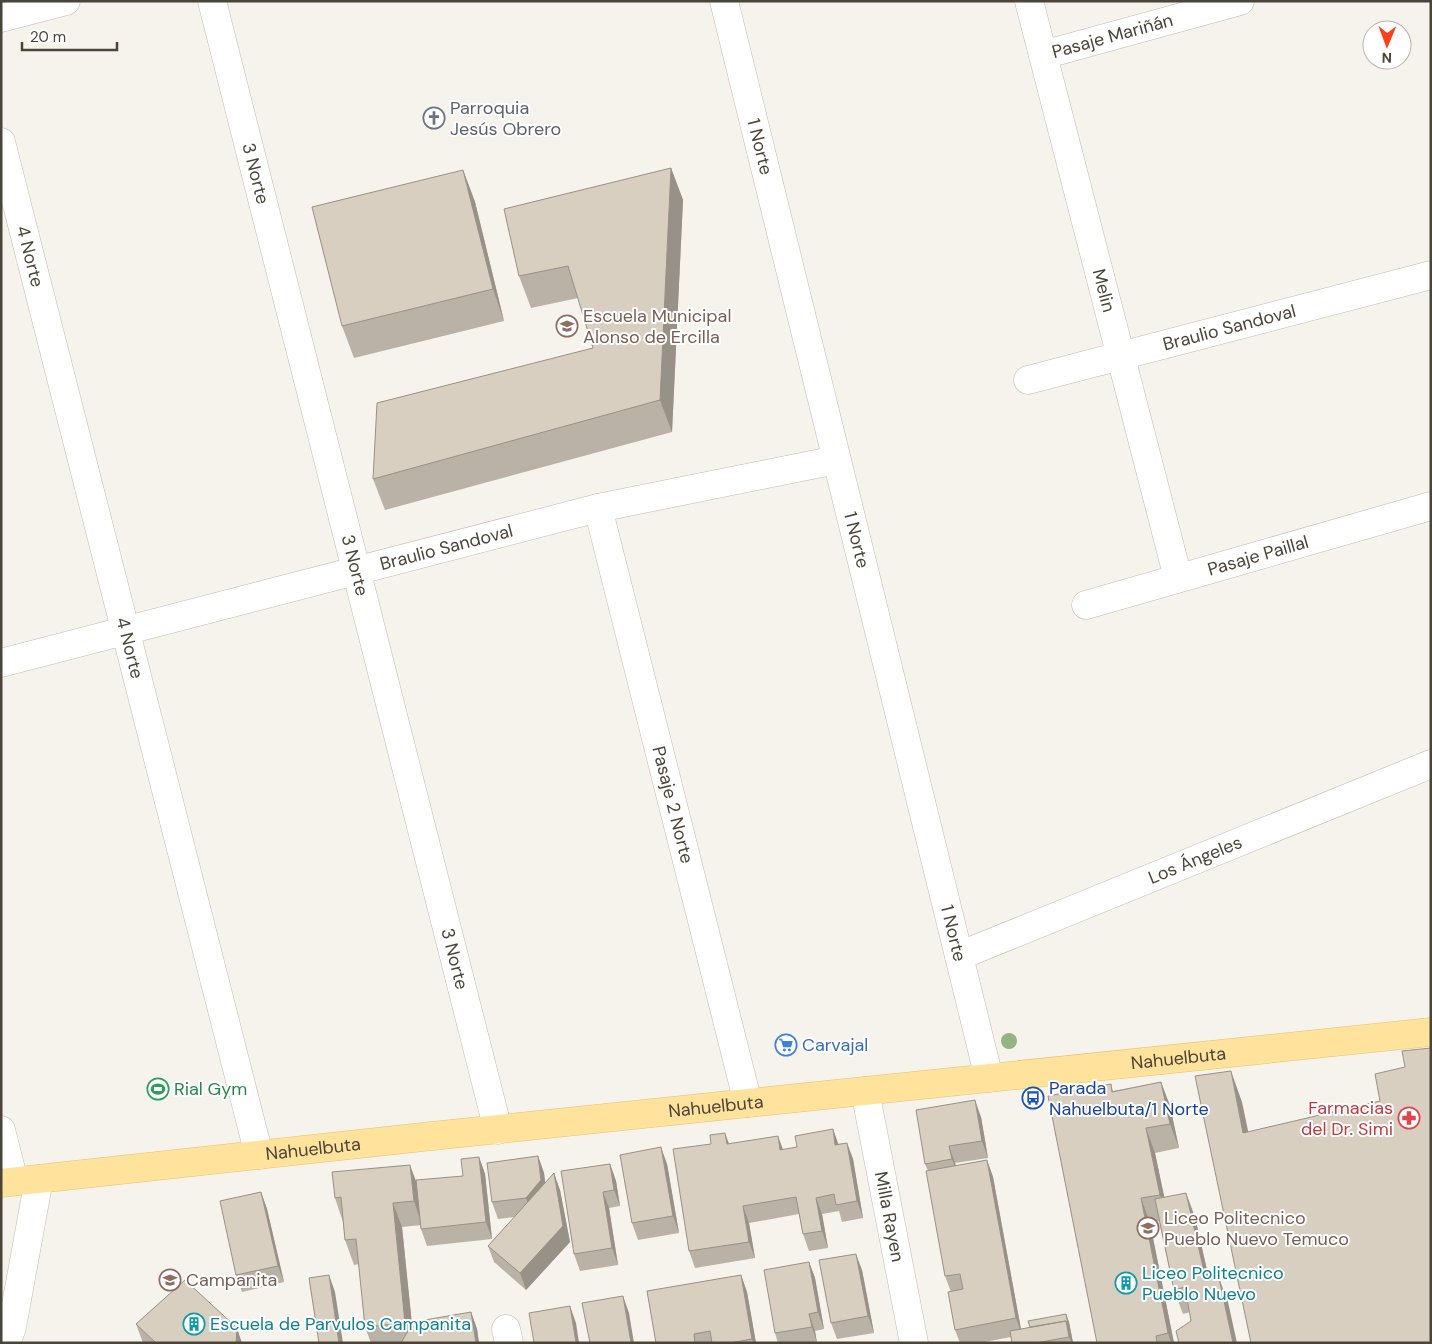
<svg xmlns="http://www.w3.org/2000/svg" width="1432" height="1344" viewBox="0 0 1432 1344" font-family="'DM Sans',sans-serif">
	<style>
		.lines { fill: none; stroke-linecap: round; stroke-linejoin: round }
		.minor-casing { stroke: #c2bbae; stroke-width: 29 }
		.major-casing { stroke: #e6c16a; stroke-width: 29 }
		.minor { stroke: #fff; stroke-width: 28 }
		.major { stroke: #ffe39c; stroke-width: 28 }
		.tree { fill: #97b381 }
		.wall { fill: #bab2a6 }
		.shaded-wall { fill: #979187 }
		.building { fill: #d8cfc1; stroke: #979187 }
		.labels { text-anchor: middle; dominant-baseline: central; stroke-width: 4; stroke-linejoin: round; paint-order: stroke }
		.street-label { font-size: 18px; fill: #4b4439; stroke: #fff }
		.worship-label { font-size: 18px; fill: #5b616d; stroke: #fff; text-anchor: start }
		.education-label { font-size: 18px; fill: #785e54; stroke: #fff; text-anchor: start }
		.shop-label { font-size: 18px; fill: #366cbe; stroke: #fff; text-anchor: start }
		.transit-label { font-size: 18px; fill: #164399; stroke: #fff; text-anchor: start }
		.leisure-label { font-size: 18px; fill: #27864d; stroke: #fff; text-anchor: start }
		.health-label { font-size: 18px; fill: #be3a42; stroke: #fff; text-anchor: end }
		.culture-label { font-size: 18px; fill: #0d838f; stroke: #fff; text-anchor: start }
	</style>
	<rect width="100%" height="100%" fill="#f6f3ec"/>
	<g class="lines">
		<g class="minor-casing">
			<g id="minor">
				<path id="s1" d="M212 1 498 1130"/>
				<path id="s2" d="M724 1 989 1078"/>
				<path id="s3" d="M1029 1 1178 578"/>
				<path d="M1 18 66 1"/>
				<path id="s4" d="M1043 55 1240 1"/>
				<path id="s5" d="M1 142 259 1155"/>
				<path id="s6" d="M1028 380 1431 275"/>
				<path id="s7" d="M598 508 748 1103"/>
				<path id="s8" d="M1086 605 1431 506"/>
				<path id="s9" d="M1 663 598 508 836 460"/>
				<path id="s10" d="M959 956 1431 764"/>
				<path id="s11" d="M865 1091 914 1343"/>
				<path d="M1 1130 14 1181"/>
				<path d="M506 1329 509 1343"/>
				<path d="M3 1343 8 1339 12 1327 39 1179"/>
			</g>
		</g>
		<g class="major-casing">
			<g id="major">
				<path id="s12" d="M1 1183 432 1136 1431 1032"/>
			</g>
		</g>
		<use href="#minor" class="minor"/>
		<use href="#major" class="major"/>
	</g>
	<circle class="tree" cx="1009" cy="1041" r="8"/>
	<path class="wall" d="M671 168 683 200 672 432 385 510 373 479 593 348 578 298 531 308 519 276Z
		M463 170 475 202 504 321 354 358 342 326Z
		M1161 1082 1170 1106 1179 1148 1155 1153 1164 1197 1195 1217 1209 1280 1228 1302 1191 1321 1190 1312 1183 1314 1174 1290 1159 1221 1150 1223 1174 1343H1097L1111 1084 1113 1091Z
		M981 1117 988 1158 955 1163 956 1166 987 1160 993 1177 1021 1329 1030 1327 1066 1314 1069 1322 1073 1343H1012L1011 1337 979 1343H960L955 1330 951 1292 945 1276 928 1171 925 1164Z
		M833 1129 838 1144 847 1143 853 1159 863 1218 842 1222 839 1211 822 1214 828 1248 809 1251 803 1234 799 1214 749 1223 755 1258 695 1268 689 1251 729 1144 783 1150 797 1147Z
		M538 1156 544 1173 545 1182 560 1190 570 1242 526 1290 494 1262 488 1246 515 1217 498 1219 492 1202Z
		M479 1157 485 1174 492 1239 427 1246 421 1229V1225L402 1227 412 1327 471 1312 477 1329 479 1343H371L365 1327 359 1264 354 1265 345 1240 343 1222 335 1198 463 1176Z
		M610 1164 616 1181 620 1206 609 1208 618 1265 580 1271 574 1254Z
		M667 1164 679 1233 638 1240 632 1223Z
		M261 1192 267 1209 284 1282 242 1292 236 1275Z
		M809 1262 815 1278 824 1329 815 1331 817 1343H778L775 1333Z
		M862 1270 874 1333 837 1339 831 1323Z
		M741 1275 747 1292 756 1343H656Z
		M136 1324 242 1343H143Z"/>
	<path class="shaded-wall" d="M671 168 683 200 672 432 660 400Z
		M463 170 475 202 504 321 493 289Z
		M1231 1071 1242 1102 1255 1164 1243 1133Z
		M1161 1082 1170 1106 1179 1148 1170 1124Z
		M975 1100 981 1117 988 1158 982 1141Z
		M1146 1128 1155 1153 1169 1219 1160 1195Z
		M833 1129 839 1146 835 1145Z
		M725 1133 731 1149 727 1144Z
		M778 1136 784 1152 780 1150Z
		M847 1143 853 1159 863 1218 857 1201Z
		M949 1146 955 1163 958 1176 952 1159Z
		M661 1147 667 1164 679 1233 673 1216Z
		M538 1156 544 1173 547 1197 532 1214 526 1198Z
		M479 1157 485 1174 492 1239 486 1222Z
		M987 1160 993 1177 1022 1335 1016 1318Z
		M610 1164 616 1181 620 1206 614 1190Z
		M410 1165 419 1189 422 1225 414 1201Z
		M554 1173 560 1190 570 1242 526 1290 520 1273Z
		M261 1192 267 1209 284 1282 278 1266Z
		M603 1192 609 1208 618 1265 612 1248Z
		M1186 1193 1195 1217 1215 1305 1206 1280Z
		M816 1198 822 1214 828 1248 822 1231Z
		M1141 1198 1150 1223 1174 1343H1171L1168 1333Z
		M393 1203 402 1227 414 1343H412L405 1323Z
		M743 1206 749 1223 755 1258 749 1242Z
		M856 1254 862 1270 874 1333 868 1316Z
		M809 1262 815 1278 824 1329 818 1312Z
		M329 1275 335 1292 343 1343H339Z
		M741 1275 747 1292 756 1343H753L752 1339Z
		M1219 1278 1228 1302 1237 1343H1233Z
		M623 1296 629 1313 634 1343H631Z
		M570 1306 576 1323 579 1343H576Z
		M471 1312 477 1329 479 1343H476Z
		M809 1314 815 1331 817 1343 812 1327Z
		M1066 1314 1069 1322 1073 1343H1072L1069 1337 1066 1321Z
		M237 1328 242 1343H236Z"/>
	<path class="building" d="M671 168 660 400 373 479 377 403 593 348 568 266 519 276 504 209Z
		M463 170 493 289 342 326 312 207Z
		M1431 1048V1343H1251L1195 1076 1231 1071 1243 1133 1380 1101 1375 1074 1405 1067 1402 1051Z
		M1161 1082 1170 1124 1146 1128 1160 1195 1141 1198 1168 1333 1156 1336 1157 1343H1097L1048 1096 1111 1084 1112 1092Z
		M975 1100 982 1141 949 1146 952 1159 925 1164 916 1110Z
		M833 1129 835 1145 847 1143 857 1201 836 1205 834 1194 816 1198 822 1231 803 1234 796 1197 743 1206 749 1242 689 1251 673 1149 711 1144 710 1135 725 1133 727 1144 778 1136 780 1150 797 1147 795 1136Z
		M661 1147 673 1216 632 1223 620 1155Z
		M538 1156 541 1180 526 1198 492 1202 487 1163Z
		M479 1157 486 1222 421 1229 416 1180 463 1176 461 1159Z
		M987 1160 1016 1318 955 1330 948 1292 963 1289 960 1274 945 1276 926 1171Z
		M610 1164 614 1190 603 1192 612 1248 574 1254 561 1171Z
		M410 1165 414 1201 393 1203 405 1323 365 1327 356 1239 345 1240 341 1197 335 1198 332 1172Z
		M554 1173 563 1226 520 1273 488 1246Z
		M261 1192 278 1266 236 1275 220 1201Z
		M1186 1193 1206 1280 1219 1278 1233 1343H1179L1176 1331 1191 1321 1185 1287 1174 1290 1155 1199Z
		M856 1254 868 1316 831 1323 819 1260Z
		M809 1262 818 1312 809 1314 812 1327 775 1333 764 1270Z
		M329 1275 339 1343H319L309 1278Z
		M741 1275 752 1339 730 1343H712L710 1331 694 1334 695 1343H656L647 1291Z
		M185 1280 237 1328 236 1343H156L136 1324Z
		M623 1296 631 1343H590L582 1303Z
		M570 1306 576 1343H534L529 1313Z
		M471 1312 476 1343H401L408 1331 419 1321Z
		M1066 1314 1069 1329 1066 1321 1030 1327 1028 1321Z
		M1066 1321 1069 1337 1036 1343H1012L1010 1331Z"/>
	<defs>
		<g id="church-ring" transform="scale(1.125)"><circle r="9.5" fill="#fff" stroke="#6b7280" stroke-width="1.5"/><path d="M-1.2-6h2.4v3.5h3.3v2.4h-3.3V6h-2.4V-.1h-3.3v-2.4h3.3Z" fill="#6b7280"/></g>
		<g id="school-ring" transform="scale(1.125)"><circle r="9.5" fill="#fff" stroke="#8d6e63" stroke-width="1.5"/><path d="M0-5L7-2L0 1L-7-2ZM-4 1L0 2.5L4 1V4Q0 6-4 4Z" fill="#8d6e63"/></g>
		<g id="supermarket-ring" transform="scale(1.125)"><circle r="9.5" fill="#fff" stroke="#3f7fe0" stroke-width="1.5"/><path d="M-6-5.5h2.5l.6 2H6L4.5 2H-2.5L-4.4-4H-6ZM-1.5 3.2a1.3 1.3 0 1 0 .1 0ZM3 3.2a1.3 1.3 0 1 0 .1 0Z" fill="#3f7fe0"/></g>
		<g id="stadium-ring" transform="scale(1.125)"><circle r="9.5" fill="#fff" stroke="#2e9e5b" stroke-width="1.5"/><path d="M0-5a6.5 5 0 1 0 0 10a6.5 5 0 1 0 0-10ZM-3.5-1.8h7v3.6h-7Z" fill="#2e9e5b"/></g>
		<g id="bus-ring" transform="scale(1.125)"><circle r="9.5" fill="#fff" stroke="#1a4fb4" stroke-width="1.5"/><path d="M-5-6H5V4H4V6H2V4H-2V6H-4V4H-5ZM-3.5-4V0h7V-4ZM-3.5 1.2v1.5H-2V1.2ZM2 1.2v1.5H3.5V1.2Z" fill="#1a4fb4"/></g>
		<g id="pharmacy-ring" transform="scale(1.125)"><circle r="9.5" fill="#fff" stroke="#e0444e" stroke-width="1.5"/><path d="M-2-6h4v4h4v4h-4v4h-4v-4h-4v-4h4Z" fill="#e0444e"/></g>
		<g id="building-ring" transform="scale(1.125)"><circle r="9.5" fill="#fff" stroke="#0f9aa8" stroke-width="1.5"/><path d="M-4-6H4V6H1V3H-1V6H-4ZM-2.5-4.3h1.7v1.8h-1.7ZM.8-4.3h1.7v1.8H.8ZM-2.5-1h1.7V.8h-1.7ZM.8-1h1.7V.8H.8Z" fill="#0f9aa8"/></g>
	</defs>
	<g fill-rule="evenodd">
		<use href="#church-ring" x="434" y="118"/>
		<use href="#school-ring" x="567" y="326"/>
		<use href="#supermarket-ring" x="786" y="1045"/>
		<use href="#stadium-ring" x="158" y="1089"/>
		<use href="#bus-ring" x="1033" y="1098"/>
		<use href="#pharmacy-ring" x="1409" y="1118"/>
		<use href="#school-ring" x="1148" y="1228"/>
		<use href="#school-ring" x="170" y="1280"/>
		<use href="#building-ring" x="1126" y="1283"/>
		<use href="#building-ring" x="194" y="1324"/>
	</g>
	<g class="labels">
		<g class="street-label">
			<text stroke="none"><textPath href="#s4" startOffset="72">Pasaje Mariñán</textPath></text>
			<text stroke="none"><textPath href="#s2" startOffset="150">1 Norte</textPath></text>
			<text stroke="none"><textPath href="#s1" startOffset="178">3 Norte</textPath></text>
			<text stroke="none"><textPath href="#s5" startOffset="118">4 Norte</textPath></text>
			<text stroke="none"><textPath href="#s3" startOffset="299">Melin</textPath></text>
			<text stroke="none"><textPath href="#s6" startOffset="208">Braulio Sandoval</textPath></text>
			<text stroke="none"><textPath href="#s2" startOffset="555">1 Norte</textPath></text>
			<text stroke="none"><textPath href="#s9" startOffset="460">Braulio Sandoval</textPath></text>
			<text stroke="none"><textPath href="#s8" startOffset="179">Pasaje Paillal</textPath></text>
			<text stroke="none"><textPath href="#s1" startOffset="582">3 Norte</textPath></text>
			<text stroke="none"><textPath href="#s5" startOffset="522">4 Norte</textPath></text>
			<text stroke="none"><textPath href="#s7" startOffset="306">Pasaje 2 Norte</textPath></text>
			<text stroke="none"><textPath href="#s10" startOffset="255">Los Ángeles</textPath></text>
			<text stroke="none"><textPath href="#s2" startOffset="960">1 Norte</textPath></text>
			<text stroke="none"><textPath href="#s1" startOffset="988">3 Norte</textPath></text>
			<text stroke="none"><textPath href="#s12" startOffset="1184">Nahuelbuta</textPath></text>
			<text stroke="none"><textPath href="#s12" startOffset="719">Nahuelbuta</textPath></text>
			<text stroke="none"><textPath href="#s12" startOffset="314">Nahuelbuta</textPath></text>
			<text stroke="none"><textPath href="#s11" startOffset="128">Milla Rayen</textPath></text>
		</g>
		<g class="worship-label">
			<text x="450" y="108">Parroquia<tspan x="450" dy="21">Jesús Obrero</tspan></text>
		</g>
		<g class="education-label">
			<text x="583" y="316">Escuela Municipal<tspan x="583" dy="21">Alonso de Ercilla</tspan></text>
			<text x="1164" y="1218">Liceo Politecnico<tspan x="1164" dy="21">Pueblo Nuevo Temuco</tspan></text>
			<text x="186" y="1280">Campanita</text>
		</g>
		<g class="shop-label">
			<text x="802" y="1045">Carvajal</text>
		</g>
		<g class="transit-label">
			<text x="1049" y="1088">Parada<tspan x="1049" dy="21">Nahuelbuta/1 Norte</tspan></text>
		</g>
		<g class="leisure-label">
			<text x="174" y="1089">Rial Gym</text>
		</g>
		<g class="health-label">
			<text x="1393" y="1108">Farmacias<tspan x="1393" dy="21">del Dr. Simi</tspan></text>
		</g>
		<g class="culture-label">
			<text x="1142" y="1273">Liceo Politecnico<tspan x="1142" dy="21">Pueblo Nuevo</tspan></text>
			<text x="210" y="1324">Escuela de Parvulos Campanita</text>
		</g>
	</g>
	<rect width="1432" height="1344" fill="none" stroke="#4b4439" stroke-width="5"/>
	<g transform="translate(1387 45) rotate(181)"><circle r="24" fill="#ffffff" stroke="#b7b4b0"/>
	<path d="M0-4L9 19L0 12L-9 19Z" fill="#fc3f1d"/>
	<text y="-8" font-size="14" font-weight="bold" text-anchor="middle" fill="#4b4439">N</text>
	</g>
	<path d="M22 42v8h95v-8" fill="none" stroke="#4b4439" stroke-width="2.5"/>
	<text x="30" y="42" font-size="15" fill="#4b4439" stroke="#ffffff" stroke-width="4" paint-order="stroke">20 m</text>
</svg>
